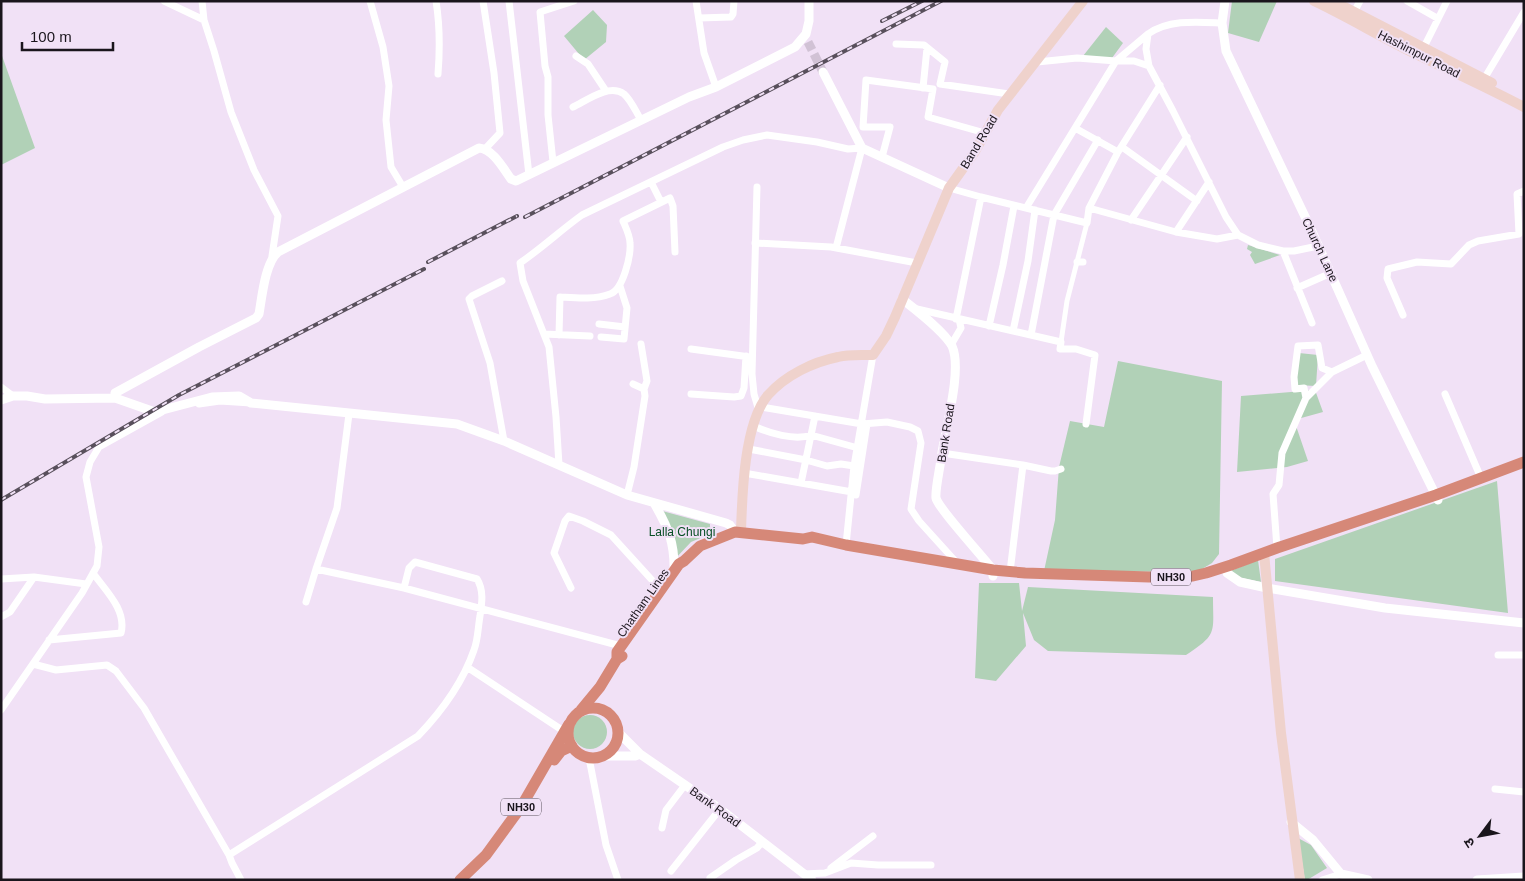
<svg xmlns="http://www.w3.org/2000/svg" width="1525" height="881" viewBox="0 0 1525 881" font-family="Helvetica,'Noto Sans Devanagari',sans-serif">
	<style>
		.green { fill: #b1d1b7 }
		.lines { fill: none; stroke-linecap: round; stroke-linejoin: round }
		.tertiary-tunnel { stroke: #d1c2d5; stroke-width: 9; stroke-dasharray: 9 4.5; stroke-linecap: butt }
		.pedestrian { stroke: #fff; stroke-width: 5 }
		.minor { stroke: #fff; stroke-width: 7 }
		.tertiary { stroke: #fff; stroke-width: 9 }
		.secondary { stroke: #efd2cc; stroke-width: 10 }
		.trunk { stroke: #d68878; stroke-width: 11 }
		.rail-casing { stroke: #59505c; stroke-width: 4 }
		.rail { stroke: #f1e1f6; stroke-width: 2; stroke-dasharray: 5.5; stroke-linecap: butt }
		.labels { text-anchor: middle; dominant-baseline: central; stroke-width: 4; stroke-linejoin: round; paint-order: stroke }
		.shield { fill: #f1e1f6; stroke: #5a525d; stroke-width: 1 }
		.shield-label { font-size: 11px; font-weight: bold; fill: #1a151c }
		.street-label { font-size: 12px; fill: #1a151c; stroke: #f1e1f6 }
		.park-label { font-size: 12px; fill: #064e24; stroke: #f1e1f6 }
	</style>
	<rect width="100%" height="100%" fill="#f1e1f6"/>
	<path class="green" d="M1232 1H1277L1259 42 1228 33Z
		M593 10 607 25 606 42 584 60 564 36Z
		M1106 27 1123 43 1112 58 1083 56Z
		M1 53 35 148 1 165Z
		M1248 245 1280 255 1255 264 1250 255 1252 252 1247 249Z
		M1299 353 1318 355 1316 386 1296 385Z
		M1118 361 1222 381 1219 554 1212 563 1197 572 1044 571 1055 520 1059 467 1070 421 1104 427Z
		M1315 390 1323 412 1294 420 1308 461 1287 467 1237 472 1241 396Z
		M1497 481 1508 613 1275 581V559Z
		M655 509 710 524V534L691 542 674 560Z
		M1258 560 1261 582 1223 574Z
		M979 583H1019L1022 611 1028 587 1213 597C1213 633 1218 634 1186 655L1048 651 1034 640 1023 613 1026 646 996 681 975 678Z
		M573 732a17 17 0 1 1 34 0a17 17 0 1 1-34 0Z
		M1298 838 1311 845 1327 868 1307 880H1305Z"/>
	<g class="lines">
		<path class="tertiary-tunnel" d="M808 42 823 72"/>
		<path class="pedestrian" d="M1061 342 1067 301 1087 223"/>
		<path class="minor" d="M164 1 204 20 214 51 231 112 254 170 278 216 272 256
			M202 1 204 20
			M370 1 383 47 389 86 386 120 391 167 403 187
			M436 1C440 26 440 49 438 74
			M483 1 494 73 500 133 485 149
			M509 1 529 175
			M696 1 704 53 716 87
			M1407 1 1437 18
			M1354 12 1360 1
			M699 18 731 17 733 14 734 1
			M1222 23C1198 22 1169 19 1148 34L1146 49 1149 66 1173 111 1226 217 1238 235 1258 245 1283 251H1294L1318 246
			M896 44 924 45 945 62 940 84 1009 94
			M1424 47 1447 1
			M576 56 588 64 606 91
			M1037 62 1077 58 1116 61 1148 34
			M1486 83 1484 79 1524 12
			M923 88 927 48
			M573 107C586 101 609 83 624 94 631 100 636 112 641 120
			M1075 128 1118 152
			M1122 147 1197 201
			M882 157 890 127H863L866 80 933 89 928 117 985 133
			M553 162 548 115V77L545 66 540 12 574 1
			M651 182 661 202
			M757 187 752 374 754 394 759 411
			M949 188 981 197 1087 223 1089 208 1118 152 1160 85
			M1026 208 1116 61H1134L1149 66
			M1089 208 1176 232 1217 239 1238 235
			M1131 220 1187 137
			M1176 232 1209 182
			M755 243 831 247 917 263
			M1283 251 1312 323
			M1077 262H1083
			M502 281 472 296 469 299 490 363 504 441
			M1297 288 1331 273
			M917 309 1061 342 1060 349H1076L1095 355 1086 424
			M1403 315 1387 278 1388 269 1417 262 1451 264 1469 245 1478 241 1519 234 1517 194 1524 191
			M956 319 981 197
			M599 324 625 327
			M989 326 1003 265 1014 206
			M1013 331 1028 261 1035 210
			M544 334 590 336
			M559 335 560 297C576 298 594 300 610 294 623 290 631 256 630 243 630 236 626 228 623 221L670 198 673 206 675 252
			M1031 335 1054 215 1098 140
			M601 337 624 339 627 308 620 286
			M641 344 647 381 644 389
			M951 345 961 328 959 319
			M691 349 750 357
			M1 387 13 396
			M691 394 734 397 741 396 744 388 746 356
			M1445 394 1481 478
			M1306 398 1304 388 1295 389 1294 377 1298 346 1318 345 1322 368 1332 372
			M199 404 220 401 251 403
			M761 407 862 424 887 422 910 427 918 431 921 443 911 509 919 521 957 563
			M349 414 337 508 316 569 404 588 621 646
			M754 426C768 433 795 441 811 435L858 448
			M749 449 806 460 827 466 841 464 854 466
			M942 453 1023 465 1051 471H1055L1061 469
			M559 465 556 417 549 347 523 281 520 263C542 248 561 230 582 215L723 147 743 140 767 135 817 142 848 149 862 148 836 248
			M744 473 852 492
			M801 483 815 416
			M627 495 634 467 645 396 644 389 633 384
			M856 495 867 424
			M846 545 854 466 873 355
			M1277 548 1273 494 1279 485 1282 453 1306 398 1332 372 1367 355
			M1010 572 1023 465
			M1 579 34 577
			M571 588 554 553 565 521 569 516 583 521 611 535 661 590
			M306 602 316 569
			M1 617 10 612 34 577 86 584
			M49 640 121 633C127 610 105 590 93 573
			M1498 655H1524
			M33 664 56 670 107 665 116 671 144 708 229 855 232 863 241 880
			M467 667 565 732
			M1 710 82 593 97 566 99 547 86 477 90 462 99 447 162 412
			M589 758 606 845 618 880
			M1495 789 1524 792
			M662 828 666 810 685 785
			M229 855 418 736C441 712 463 682 474 650 478 640 478 627 480 616 482 603 484 590 477 579L415 562 409 568 404 588
			M831 868 873 836
			M671 871 720 809
			M804 874 825 873 851 863 878 865H931
			M710 878 736 860 757 848 762 842
			M1322 880 1341 874"/>
		<path class="tertiary" d="M1225 1 1222 23 1226 51 1310 227 1372 366 1438 500
			M823 72 862 148 949 188
			M902 299C916 310 944 331 952 346 963 370 944 433 941 459 940 468 935 490 936 498 938 508 984 558 993 570V576
			M115 393 199 347 256 318 259 314C262 297 265 263 278 252L479 148C493 149 503 168 511 179L516 181 689 97 716 87 795 47 806 34 809 21V1
			M1 400 13 396H27L45 399 115 398 155 412 212 397 239 396 251 403 457 424 504 441 627 495 726 523 730 525 735 532
			M654 503C668 527 675 543 674 572
			M1227 573 1240 582 1267 588 1385 608 1524 623
			M619 733 640 754 720 809 812 880
			M605 756H635L640 754
			M1291 822 1313 840 1341 874 1368 880
			M1477 880 1524 877"/>
		<path class="secondary" d="M1314 1C1350 18 1384 39 1420 56 1455 73 1490 89 1524 107
			M1333 1 1492 83
			M741 532C742 496 744 423 768 395 786 375 813 362 838 357 849 354 862 355 873 355L886 336 895 317 949 188 974 153 998 110 1083 1
			M1264 553 1281 733 1300 880"/>
		<path class="trunk" d="M617 659V652L679 564 684 561 700 546 735 532 803 539 812 537 846 545 993 570 1025 573 1149 577 1193 576 1206 573 1231 565 1277 548 1436 495 1524 462
			M568 733a25 25 0 1 1 50 0a25 25 0 1 1-50 0Z
			M581 710 600 687 617 659 622 656
			M554 760 561 751 572 746
			M460 880 486 855 521 807 569 724"/>
		<g class="rail-casing">
			<path id="rail" d="M882 21 922 1
				M525 217 941 1
				M428 262 517 216
				M1 500 179 395 424 269"/>
		</g>
		<use href="#rail" class="rail"/>
	</g>
	<g class="labels">
		<g class="shield">
			<rect x="1151" y="568.5" width="40" height="17" rx="4"/>
			<rect x="501" y="798.5" width="40" height="17" rx="4"/>
		</g>
		<g class="shield-label">
			<text x="1171" y="577">NH30</text>
			<text x="521" y="807">NH30</text>
		</g>
		<g class="street-label">
			<text transform="translate(1419 54) rotate(27)">Hashimpur Road</text>
			<text transform="translate(979 142) rotate(-59)">Band Road</text>
			<text transform="translate(1320 250) rotate(65)">Church Lane</text>
			<text transform="translate(946 433) rotate(-81)">Bank Road</text>
			<text transform="translate(643 603) rotate(-55)">Chatham Lines</text>
			<text transform="translate(715 807) rotate(36)">Bank Road</text>
		</g>
		<g class="park-label">
			<text x="682" y="532">Lalla Chungi</text>
		</g>
	</g>
	<rect width="1525" height="881" fill="none" stroke="#1a151c" stroke-width="5"/>
	<g transform="translate(1480 836) rotate(238)" stroke="#f1e1f6" stroke-width="4" paint-order="stroke">
	<path d="M0-4L9 19L0 12L-9 19Z" fill="#1a151c"/>
	<text y="-8" font-size="14" font-weight="bold" text-anchor="middle" fill="#1a151c">उ</text>
	</g>
	<path d="M22 42v8h91v-8" fill="none" stroke="#1a151c" stroke-width="2.5"/>
	<text x="30" y="42" font-size="15" fill="#1a151c" stroke="#f1e1f6" stroke-width="4" paint-order="stroke">100 m</text>
</svg>
